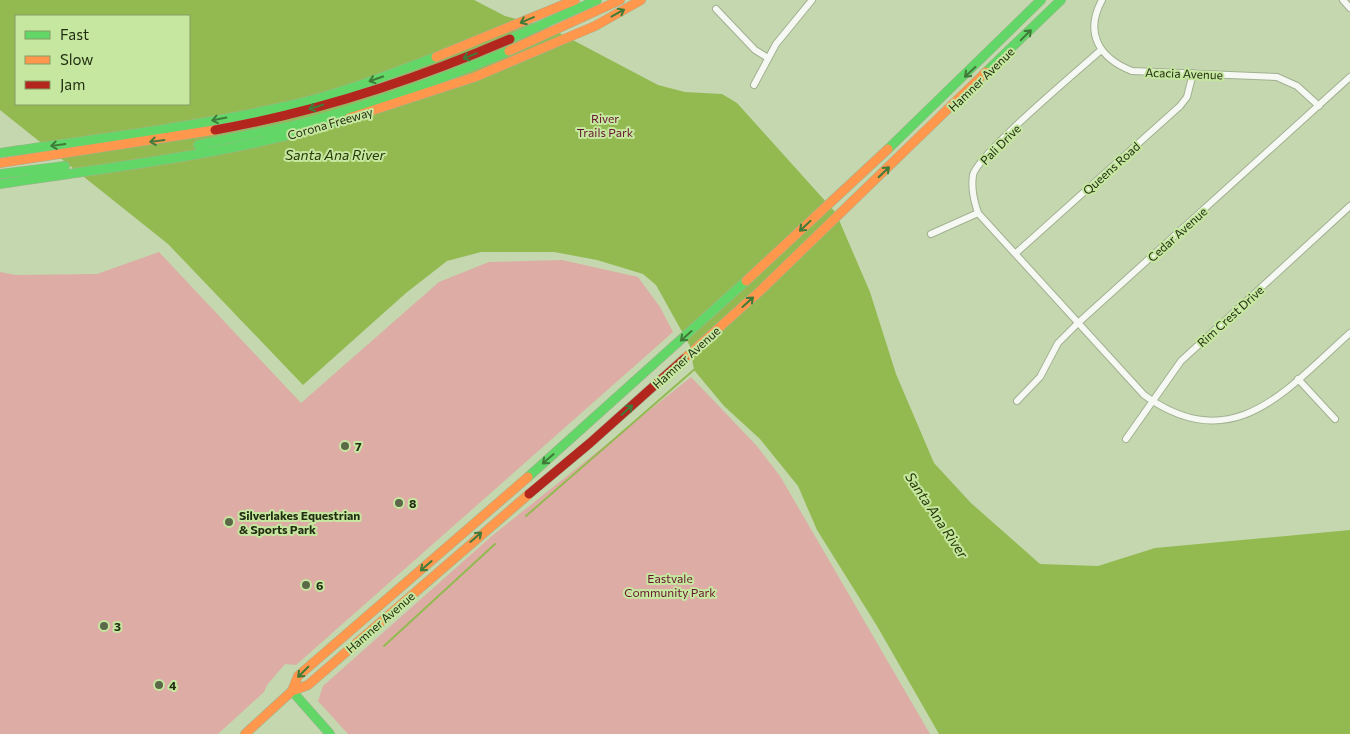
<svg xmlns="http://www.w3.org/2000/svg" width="1350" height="734" viewBox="0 0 1350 734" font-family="Commissioner,sans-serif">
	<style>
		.green { fill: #ddaca5 }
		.water { fill: #93ba51; fill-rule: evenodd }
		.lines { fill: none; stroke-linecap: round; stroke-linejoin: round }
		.stream { stroke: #93ba51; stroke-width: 2 }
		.street-casing { stroke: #a2b091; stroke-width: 8 }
		.fast-casing { stroke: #a2b091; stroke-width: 10 }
		.slow-casing { stroke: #a2b091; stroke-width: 10 }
		.jam-casing { stroke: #a2b091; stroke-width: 10 }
		.street { stroke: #f6f9f3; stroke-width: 6 }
		.fast { stroke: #63d668; stroke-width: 9 }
		.slow { stroke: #ff974d; stroke-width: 9 }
		.jam { stroke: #b3261e; stroke-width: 9 }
		.oneway { stroke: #3f7a39 }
		.poi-dot { fill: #5b6949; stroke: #c6e79f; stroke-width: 2 }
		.labels { text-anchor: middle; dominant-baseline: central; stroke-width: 4; stroke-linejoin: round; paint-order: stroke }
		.street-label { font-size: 12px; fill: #222e12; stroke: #c6e79f }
		.park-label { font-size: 12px; fill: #66142d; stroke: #c6e79f }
		.poi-label { font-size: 12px; font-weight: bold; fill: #222e12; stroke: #c6e79f; text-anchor: start }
		.water-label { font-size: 14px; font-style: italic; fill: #273906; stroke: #c6e79f }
	</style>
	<rect width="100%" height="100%" fill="#c5d7af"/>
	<path class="green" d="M159 252 301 403 439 282 489 262 562 260 638 277 660 307 673 332 296 665 285 664 267 685 264 692 218 734H0V272L16 275 97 274Z
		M691 377 756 445 780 476 930 734H348L318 701 323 686 493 535Z"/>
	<path class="water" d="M0 0H474L505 16 550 28 658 85 685 92 722 94 737 103 836 213 870 292 896 374 934 463 971 503 1040 564 1098 566 1155 548 1350 530V734H939L877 626 817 530 798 486 760 439 724 406 694 370 690 346 656 285 643 274 597 260 554 252H481L447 261 406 293 303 385 168 244 0 110ZM16 16H189V104H16Z"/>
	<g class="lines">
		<path class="stream" d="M526 516 696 368
			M384 646 495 544"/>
		<g class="street-casing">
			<path id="street" d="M1102 0C1084 33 1099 58 1132 71L1277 77 1297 86 1319 106
				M1343 0 1350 8
				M716 9 755 50 768 58
				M1101 50C1079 70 978 154 973 175 971 189 974 200 978 213L1144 395C1233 459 1286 390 1350 333
				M754 85 776 44 812 0
				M931 234 978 213
				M1016 253 1180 106 1187 97 1193 73
				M1298 379 1335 419
				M1017 401 1040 377 1058 343 1078 323 1350 77
				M1126 439 1181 361 1350 206"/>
		</g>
		<g class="fast-casing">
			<path id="fast" d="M510 39 597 0
				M986 72 1061 0
				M198 145C233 137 268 132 303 123 373 105 442 79 509 51
				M888 149 1041 0
				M0 153C96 139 193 127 288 106 338 95 388 75 436 57
				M0 174 65 166
				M0 184C117 166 237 154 349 118
				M528 477 746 281
				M292 691 330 734"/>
		</g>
		<g class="slow-casing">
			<path id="slow" d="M509 51 620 0
				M436 57 575 0
				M349 118 475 77 595 26 641 0
				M0 163 215 130
				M746 281 888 149
				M684 359 760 291 986 72
				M292 691 298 676 528 477
				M245 734 292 691 308 685 529 494"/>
		</g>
		<g class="jam-casing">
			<path id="jam" d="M215 130C317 112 415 80 510 39
				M529 494 590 443 684 359"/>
		</g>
		<use href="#street" class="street"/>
		<use href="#fast" class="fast"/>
		<use href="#slow" class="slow"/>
		<use href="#jam" class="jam"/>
	</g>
	<defs><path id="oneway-shaft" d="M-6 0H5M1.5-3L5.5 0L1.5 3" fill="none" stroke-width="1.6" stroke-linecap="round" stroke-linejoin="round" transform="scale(1.25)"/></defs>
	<g class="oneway">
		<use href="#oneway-shaft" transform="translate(618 13) rotate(-29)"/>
		<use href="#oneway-shaft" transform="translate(527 20) rotate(157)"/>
		<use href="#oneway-shaft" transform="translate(1026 35) rotate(-45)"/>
		<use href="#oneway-shaft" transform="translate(470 56) rotate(158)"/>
		<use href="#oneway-shaft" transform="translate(970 72) rotate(137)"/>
		<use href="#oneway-shaft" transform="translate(376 79) rotate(161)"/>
		<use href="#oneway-shaft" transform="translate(316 107) rotate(163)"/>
		<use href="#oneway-shaft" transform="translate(219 119) rotate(169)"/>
		<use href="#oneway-shaft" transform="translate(157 141) rotate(172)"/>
		<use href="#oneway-shaft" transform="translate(58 145) rotate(172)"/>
		<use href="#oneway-shaft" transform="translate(884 172) rotate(-44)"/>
		<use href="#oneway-shaft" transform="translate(805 226) rotate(137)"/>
		<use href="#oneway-shaft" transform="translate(748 302) rotate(-42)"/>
		<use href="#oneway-shaft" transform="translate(686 336) rotate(138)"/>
		<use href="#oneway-shaft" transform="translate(627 410) rotate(-42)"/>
		<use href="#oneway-shaft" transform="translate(548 459) rotate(139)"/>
		<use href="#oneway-shaft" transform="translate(476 537) rotate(-41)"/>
		<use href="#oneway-shaft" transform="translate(426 566) rotate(139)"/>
		<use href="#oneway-shaft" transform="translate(303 672) rotate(135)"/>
	</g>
	<g class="poi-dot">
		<circle cx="345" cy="446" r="5"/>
		<circle cx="399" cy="503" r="5"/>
		<circle cx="229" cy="522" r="5"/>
		<circle cx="306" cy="585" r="5"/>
		<circle cx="104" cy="626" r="5"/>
		<circle cx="159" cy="685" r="5"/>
	</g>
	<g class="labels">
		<g class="street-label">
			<text transform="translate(1184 73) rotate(2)">Acacia Avenue</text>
			<text transform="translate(981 79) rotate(-44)">Hamner Avenue</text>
			<text transform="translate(330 123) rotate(-16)">Corona Freeway</text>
			<text transform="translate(1000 144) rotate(-45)">Pali Drive</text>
			<text transform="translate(1111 168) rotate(-42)">Queens Road</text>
			<text transform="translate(1177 234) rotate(-42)">Cedar Avenue</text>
			<text transform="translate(1230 316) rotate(-42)">Rim Crest Drive</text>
			<text transform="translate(686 357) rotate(-42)">Hamner Avenue</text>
			<text transform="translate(380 622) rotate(-41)">Hamner Avenue</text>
		</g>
		<g class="park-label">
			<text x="605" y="118">River<tspan x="605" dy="14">Trails Park</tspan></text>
			<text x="670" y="578">Eastvale<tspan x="670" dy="14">Community Park</tspan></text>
		</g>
		<g class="poi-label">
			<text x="355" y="446">7</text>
			<text x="409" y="503">8</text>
			<text x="239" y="515">Silverlakes Equestrian<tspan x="239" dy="14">&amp; Sports Park</tspan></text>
			<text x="316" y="585">6</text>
			<text x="114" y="626">3</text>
			<text x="169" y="685">4</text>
		</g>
		<g class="water-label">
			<text x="335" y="154">Santa Ana River</text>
			<text transform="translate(937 515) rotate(56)">Santa Ana River</text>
		</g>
	</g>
	<rect x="15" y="15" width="175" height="90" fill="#c6e79f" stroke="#849d67"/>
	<rect x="25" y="31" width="25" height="8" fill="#63d668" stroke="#849d67"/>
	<text x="60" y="40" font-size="15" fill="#222e12">Fast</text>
	<rect x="25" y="56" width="25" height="8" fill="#ff974d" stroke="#849d67"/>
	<text x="60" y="65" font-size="15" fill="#222e12">Slow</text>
	<rect x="25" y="81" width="25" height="8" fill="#b3261e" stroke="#849d67"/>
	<text x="60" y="90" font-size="15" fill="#222e12">Jam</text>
</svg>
